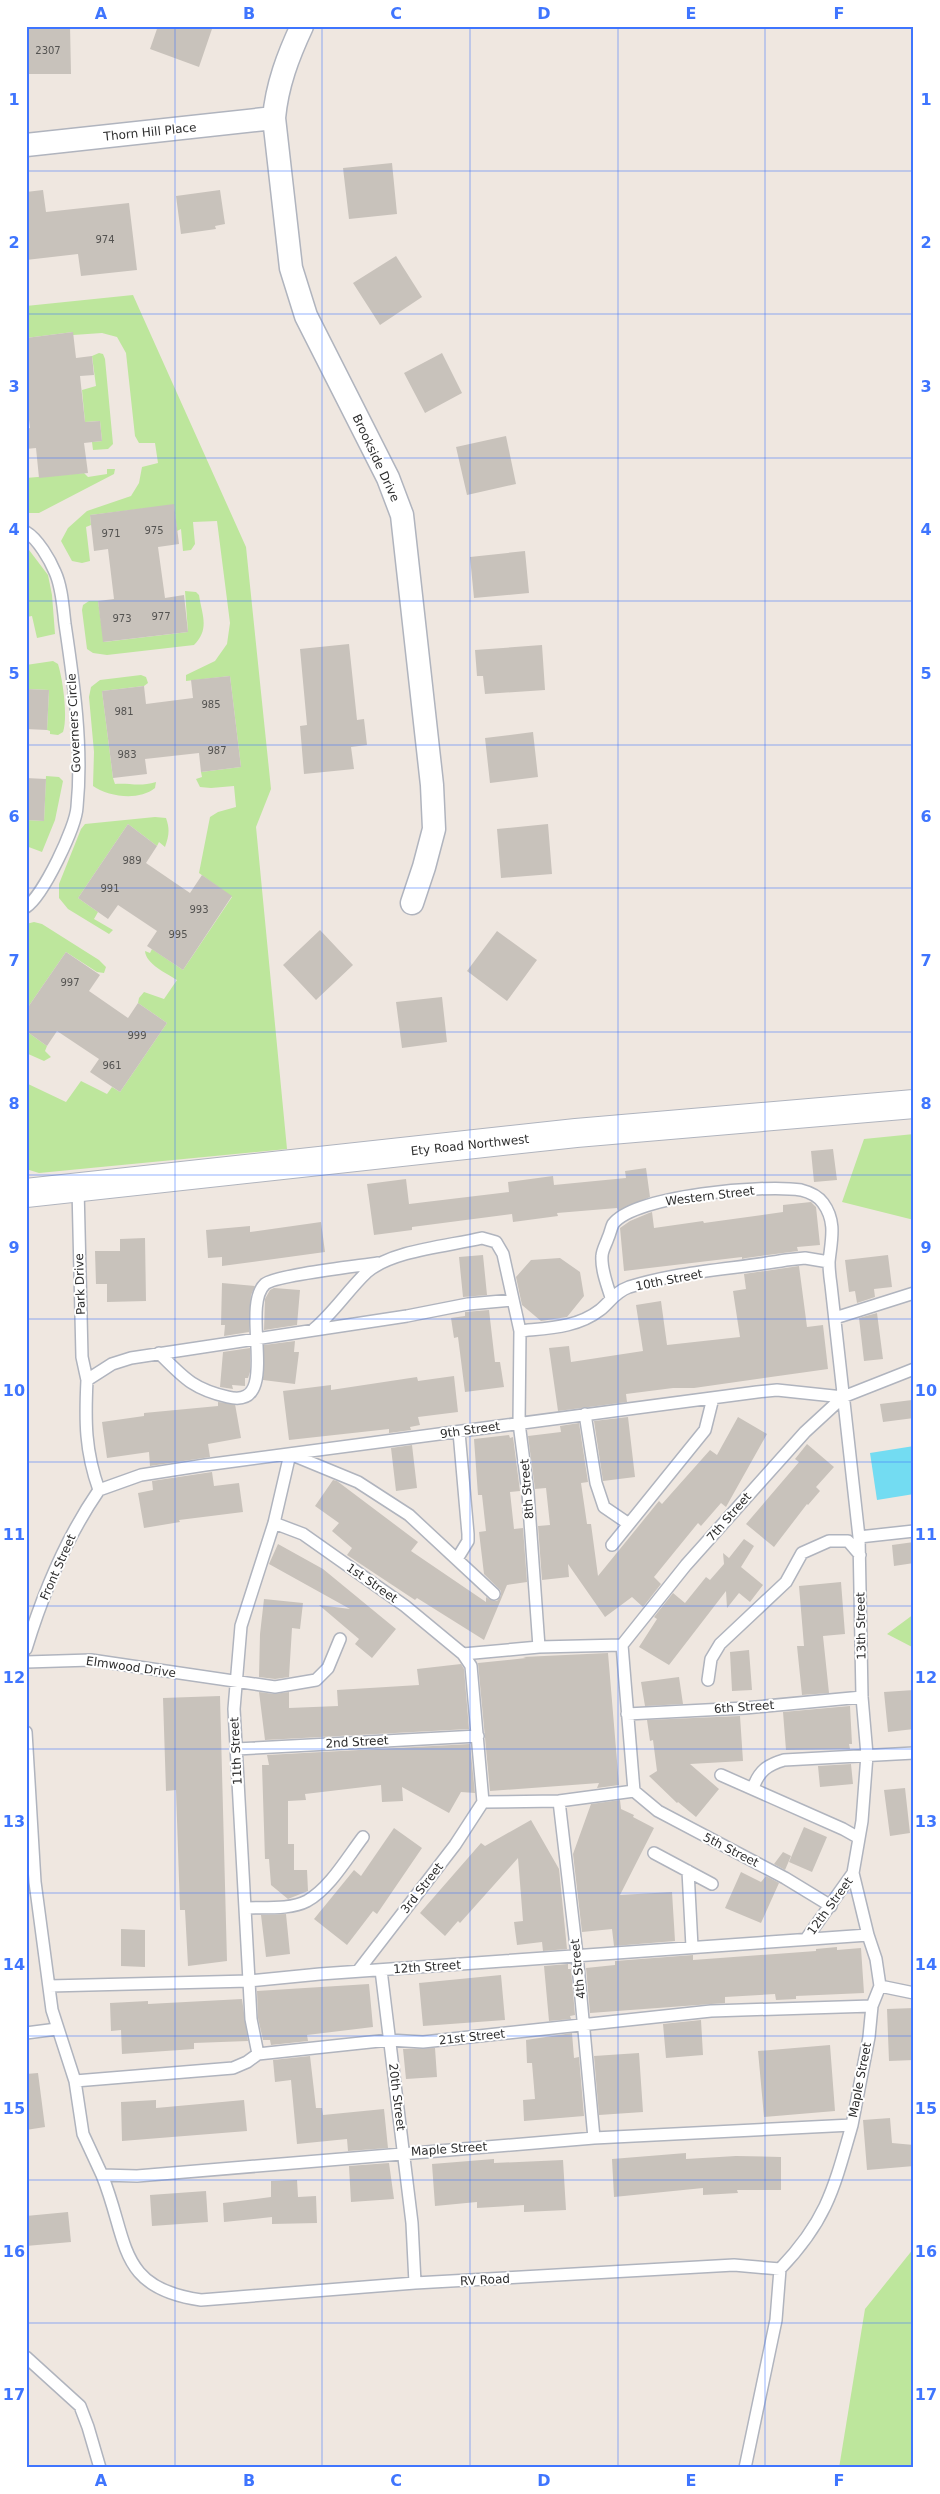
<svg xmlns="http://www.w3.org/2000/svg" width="940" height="2494" viewBox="0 0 940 2494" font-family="'DejaVu Sans',sans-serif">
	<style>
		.green { fill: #bde69c }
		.water { fill: #73dcf2 }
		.building { fill: #c8c2bb }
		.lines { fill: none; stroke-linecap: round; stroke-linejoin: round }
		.service-casing { stroke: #b0b4be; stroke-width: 14 }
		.minor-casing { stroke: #b0b4be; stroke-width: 25 }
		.tertiary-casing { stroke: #b0b4be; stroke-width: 30 }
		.service { stroke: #fff; stroke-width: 11 }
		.minor { stroke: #fff; stroke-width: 22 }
		.tertiary { stroke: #fff; stroke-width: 28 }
		.grid { fill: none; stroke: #3f75fe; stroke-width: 1; stroke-opacity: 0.55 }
		.labels { text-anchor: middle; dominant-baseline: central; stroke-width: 4; stroke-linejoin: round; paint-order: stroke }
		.number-label { font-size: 10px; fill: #545351 }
		.street-label { font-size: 12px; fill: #2e2e2e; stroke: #fff }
		.neatline { fill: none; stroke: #3f75fe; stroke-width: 2 }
		.grid-label { font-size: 16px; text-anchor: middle; font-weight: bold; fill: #3f75fe }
	</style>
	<rect width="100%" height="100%" fill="#efe7e0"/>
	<path class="green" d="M133 295 246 547 271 789 256 827 287 1149 39 1173 26 1169V1083L66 1102 81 1081 107 1094 112 1087 120 1092 167 1023 138 1003 139 998 144 992 164 999 177 980C166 973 146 964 145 951L150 953 152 949 183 970 232 897 199 873 210 817 218 812 236 807 234 786 211 788 200 787 196 779 202 777 201 772 241 767 230 676 186 681V675L215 661 227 644 230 623 217 521 193 522 195 544 191 550 183 551 181 529 177 531 174 505 90 515 91 525 86 527 90 561 82 563 72 561 61 541 68 528 87 511 131 496 139 483 142 467 158 463 155 443H139L135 436 126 353 117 337 102 333 73 335V332L26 338V306Z
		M99 353 103 354 105 359 113 444 108 449 93 450 92 442 102 441 100 421 85 422 82 390 96 386 92 356Z
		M107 469H115L114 474 39 513H26V478L84 473 88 477 107 474Z
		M26 546 48 575 52 595 55 634 37 638 32 616 26 617Z
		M185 591 196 592 199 595C202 615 210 629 194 645L107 655 93 653 87 649 82 610 83 605 89 601H98L104 642 188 632Z
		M53 661 58 664C63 680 68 717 63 732L58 735 50 734V731L47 730 49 690 26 689V665Z
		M141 675 146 677 148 683 144 686 102 691 113 778 115 784C130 783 140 787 156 782L155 788C139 801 109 797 93 786L94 752 89 697 91 687 100 680Z
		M46 776 59 777 63 781 55 820 42 852 26 846V820L44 821Z
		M155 817 166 818C170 829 169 836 165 847L159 842 157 846 128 824 78 898 98 912 94 919 113 930 109 934 68 909 59 898V884L81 829 85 824Z
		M34 922 42 924 99 960 106 967 104 973 97 972 66 952 26 1010V924Z
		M26 1031 47 1046 45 1051 51 1057 44 1061 26 1053Z
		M914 1134V1220L842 1202 864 1139Z
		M914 1614V1648L887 1634Z
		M914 2248V2468H839L865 2309Z"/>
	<path class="water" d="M914 1446V1494L877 1500 870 1453Z"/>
	<path class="building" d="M26 26H70L71 74H26Z
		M158 26H213L199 67 150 49Z
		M392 163 397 214 349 219 343 168Z
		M43 190 46 212 129 203 137 270 81 276 78 254 26 260V192Z
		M220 190 225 224 215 226 216 229 181 234 176 196Z
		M396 256 422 297 380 325 353 283Z
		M73 332 76 358 92 356 94 375 80 376 85 422 100 421 102 441 84 443 88 473 39 478 36 448 26 449V429L30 428 26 394V338Z
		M442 353 462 393 425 413 404 373Z
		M506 436 516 484 467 495 456 447Z
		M174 504 179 544 158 547 165 598 184 595 188 632 103 642 98 601 114 599 108 549 94 551 90 515Z
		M525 551 529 593 474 598 470 557Z
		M349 644 357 720 364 719 367 745 351 747 354 769 304 774 300 726 307 725 300 649Z
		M542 645 545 690 485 694 483 676H477L475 650Z
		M230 676 241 767 201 772 199 753 145 759 147 774 113 778 102 691 144 686 146 704 193 698 191 680Z
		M26 689 49 690 47 730 26 729Z
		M533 732 538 777 490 783 485 738Z
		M26 778 46 779 44 821 26 820Z
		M128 824 157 846 146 863 190 893 202 875 232 896 183 970 147 946 157 931 118 905 108 919 78 898Z
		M548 824 552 874 501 878 497 829Z
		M320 930 353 965 316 1000 283 965Z
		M497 931 537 960 507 1001 467 971Z
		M66 952 100 975 89 991 128 1018 138 1003 167 1023 120 1092 90 1072 99 1059 57 1031 47 1046 26 1031V1010Z
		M442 997 447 1042 402 1048 396 1002Z
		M833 1149 837 1180 814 1182 811 1151Z
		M646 1168 650 1197 618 1211 617 1208 557 1213 558 1216 513 1222 512 1214 412 1227V1230L374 1235 367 1184 406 1179 409 1204 509 1192 508 1182 553 1176 554 1185 626 1178 625 1171Z
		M811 1202 816 1207 820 1245 797 1247 798 1251 746 1258 742 1259V1257L624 1271 620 1228 630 1221 649 1213 652 1212 654 1228 703 1221 704 1223 783 1212V1205Z
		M321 1222 325 1252 222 1266V1257L208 1258 206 1230 250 1226V1232Z
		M145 1238 146 1301 107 1302V1284H96L95 1251H120V1239Z
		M483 1255 487 1295 463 1297 459 1257Z
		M888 1255 892 1287 874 1289 875 1297 857 1303 855 1291 849 1292 845 1260Z
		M560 1258 580 1272 584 1296 567 1317 541 1321 522 1305 516 1277 531 1260Z
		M799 1266 807 1327 823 1325 828 1369 694 1388H673L626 1394 627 1402 558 1411 549 1348 569 1346 571 1362 643 1351 636 1305 661 1301 667 1345 740 1337 733 1291 746 1289 744 1274Z
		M222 1283 255 1286 251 1295 249 1332 224 1336 225 1325H221Z
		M274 1288 300 1290 297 1325 264 1330 265 1299 270 1290Z
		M489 1310 495 1362H500L504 1387 465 1392 458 1337 454 1338 451 1318 465 1316V1312Z
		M877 1313 883 1359 864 1361 859 1318Z
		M295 1341 294 1352H299L295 1384 263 1380 264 1345Z
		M250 1348V1372L248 1378H245V1386L232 1385 233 1389 220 1387 223 1352Z
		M454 1376 458 1412 418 1417 420 1425 410 1427 411 1430 389 1433V1429L289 1440 283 1391 331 1385V1390L417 1377 418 1381Z
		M912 1400 914 1418 883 1422 880 1404Z
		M218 1402 235 1404 241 1438 208 1444 210 1457 150 1466 149 1452 107 1458 102 1422 144 1416V1413L218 1406Z
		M628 1417 635 1477 603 1481 594 1421Z
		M738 1417 767 1434 726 1507 721 1503 701 1526 698 1523 654 1577 661 1584 643 1607 632 1597 605 1617 568 1564 569 1577 542 1580 538 1526 550 1525 546 1488 535 1489 528 1436 561 1432 560 1426 579 1423 588 1482 581 1483 587 1524H591L598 1576 659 1501 662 1504 710 1450 717 1455Z
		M509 1435 510 1438 513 1437 520 1491 510 1492 514 1529 523 1528 527 1582 507 1585 484 1640 417 1598 415 1600 347 1555 352 1548 332 1531 339 1523 315 1506 333 1480 337 1481 418 1542 411 1551 486 1602V1597L492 1601H497L501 1596V1591L484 1574 479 1532 486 1531 482 1495H478L474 1439Z
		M807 1444 834 1467 816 1487 820 1491 808 1505 807 1504 774 1547 746 1524 799 1462 795 1459Z
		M412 1445 417 1488 396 1491 391 1448Z
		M212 1472 214 1486 239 1483 243 1512 179 1520 180 1522 144 1528 138 1493 153 1490 152 1481Z
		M744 1539 754 1546 741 1567 763 1585 750 1602 739 1593 727 1608 726 1591 669 1665 639 1647 657 1619 654 1617 673 1593 685 1603 706 1577 710 1580 724 1564 723 1553 729 1558Z
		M914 1542V1563L894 1566 892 1545Z
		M278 1544 323 1569 396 1629 372 1658 355 1644 359 1639 319 1605 350 1609 269 1564Z
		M841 1582 845 1634 823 1636 829 1693 802 1695 797 1646H804L799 1586Z
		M264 1599 303 1603 300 1629 292 1628 289 1677 275 1679 259 1677 260 1634Z
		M749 1650 752 1690 732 1691 730 1652Z
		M608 1653 619 1785 597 1788 599 1783 490 1791 478 1663 526 1658 523 1657Z
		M461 1664 464 1669 469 1729 265 1740 259 1692 274 1694 289 1692V1708L338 1706 337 1690 419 1685 417 1669Z
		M679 1677 683 1704 645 1706 641 1682Z
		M914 1690V1729L888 1732 884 1692Z
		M220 1696 227 1961 188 1966 185 1910H180L176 1790 166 1791 163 1698Z
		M850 1706 852 1744H849L850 1749 786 1750 783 1712Z
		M740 1716 743 1761 690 1764 719 1789 696 1817 678 1802 677 1803 649 1776 657 1771 653 1740 650 1741 647 1720Z
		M470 1744 475 1793 461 1792 449 1813 402 1787 403 1801 382 1802 381 1785 305 1794 306 1800 288 1801V1844H294V1870H307L308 1891 288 1899 271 1885 269 1859H265L262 1765H269L267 1755Z
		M851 1764 853 1784 820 1787 818 1766Z
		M905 1788 910 1833 890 1836 884 1790Z
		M620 1800 621 1809 634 1815 633 1817 654 1828 620 1895 672 1892 675 1941 614 1946 612 1929 582 1932 573 1854 591 1804Z
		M531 1820 559 1869 567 1949 543 1951 542 1942 517 1945 514 1922 523 1921 518 1858 460 1923 458 1921 445 1936 420 1913 481 1843 485 1846Z
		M804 1827 827 1837 812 1872 789 1862Z
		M394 1828 422 1848 377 1914 373 1911 347 1945 314 1919 354 1870 361 1876Z
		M783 1852 791 1856 785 1870 774 1864Z
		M741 1872 761 1882 766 1876 779 1883 761 1923 725 1908Z
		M286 1914 290 1954 266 1957 261 1915Z
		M121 1929 145 1930V1967L121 1966Z
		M837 1947V1950L861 1948 864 1993 796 1996V1999L776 2000 775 1994 725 1997V2003L590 2013 586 1968 615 1965V1961L693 1955V1960L816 1951V1949Z
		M568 1964V1969H571L575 2015 570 2016 571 2019 549 2021 544 1966Z
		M501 1975 505 2020 423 2026 419 1983Z
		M369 1984 373 2027 307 2035 308 2041 271 2045 270 2040H263L258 2018 257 1991Z
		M242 1999 248 2041 194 2043V2049L122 2054 121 2030 111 2031 110 2003 148 2001V2004Z
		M914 2008V2060L889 2061 887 2009Z
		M701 2020 703 2055 666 2058 663 2024Z
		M572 2033 574 2058 579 2057 584 2116 524 2121 523 2100 535 2099 532 2063H527L526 2040Z
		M830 2045 835 2111 764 2117 758 2051Z
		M435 2048 437 2077 406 2079 403 2049Z
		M639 2053 643 2112 599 2115 594 2056Z
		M310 2056 316 2108H322L323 2115 384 2109 388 2148 348 2151 347 2139 297 2144 291 2080 275 2082 273 2060Z
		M38 2073 45 2127 26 2130V2074Z
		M156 2100V2108L244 2100 247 2131 122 2141 121 2102Z
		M890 2118 892 2143 914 2145V2166L867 2170 863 2120Z
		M686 2153V2159L736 2156 781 2157V2190H737L738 2193 703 2195V2188L614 2197 612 2159Z
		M494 2159V2163L563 2160 566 2210 524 2212V2205L477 2208V2202L435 2206 432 2164Z
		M389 2163 394 2199 351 2202 349 2166Z
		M297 2180 298 2197 316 2196 317 2223 272 2224V2217L224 2222 223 2203 271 2197V2181Z
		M206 2191 208 2222 152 2226 150 2195Z
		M68 2212 71 2242 26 2246V2216Z"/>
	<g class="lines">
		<g class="service-casing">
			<path id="service" d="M26 532C38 539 50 560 55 572 62 587 63 608 65 624 74 684 83 747 77 807 76 827 43 896 26 907
				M78 1188 82 1357 87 1380
				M611 1297C607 1285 601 1269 602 1256 602 1251 606 1244 608 1238 610 1234 611 1228 613 1224 635 1195 766 1184 801 1190 809 1192 818 1196 823 1203 837 1222 831 1241 829 1262 829 1269 830 1278 831 1285L859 1537 862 1697 867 1755 862 1821 853 1873 868 1935 876 1959 880 1986
				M835 1318 914 1293
				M314 1329C334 1312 348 1290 367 1272 393 1250 449 1246 482 1238L496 1242 503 1254 520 1331 519 1423 528 1493 539 1647
				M520 1331C547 1328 577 1328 600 1310 610 1302 615 1292 629 1287 680 1271 735 1269 786 1260L805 1258 829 1262
				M159 1353C184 1378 193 1389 228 1397 283 1410 239 1308 265 1284 276 1275 359 1266 378 1263
				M585 1414 596 1483 604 1507 629 1524
				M99 1490 141 1475 205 1465 757 1392 777 1390 843 1397
				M99 1490C85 1451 85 1421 87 1380L112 1364 131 1358 407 1316 468 1304 512 1300
				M274 1523 303 1534 405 1606 463 1654
				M859 1537 914 1531
				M612 1545 705 1430 713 1398
				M457 1559 468 1541V1534L459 1432
				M622 1645 634 1791 559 1801 483 1802 471 1666 463 1654 539 1647Z
				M622 1645 686 1565 805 1432 843 1397 914 1369
				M26 1649C43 1593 66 1538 99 1490
				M26 1662 91 1660 275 1687 316 1680 328 1668 340 1639
				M708 1680 711 1659 720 1644 786 1582 802 1553 829 1541H848L860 1555
				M627 1714 745 1708 862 1697
				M26 1732 35 1882 52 2010 75 2081 83 2134 102 2175 137 2176 594 2138 852 2125 869 2037 872 2006 880 1986
				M236 1749 478 1736
				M721 1775 843 1829 859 1838
				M753 1788C759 1771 767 1765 784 1760L914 1753
				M634 1791 658 1811 785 1878 831 1906
				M559 1801 577 1955 594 2138
				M654 1853 712 1884
				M688 1871 692 1947
				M245 1908C263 1907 290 1910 307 1901 330 1888 347 1858 363 1837
				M806 1939 853 1873
				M381 1970 412 2223 415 2283
				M358 1971 455 1845 483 1802
				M49 1986 249 1981 320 1974 868 1935
				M880 1986 914 1993
				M26 2033 57 2029
				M258 2054 251 2019 249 1981 234 1709 241 1626 274 1523 290 1454 358 1482 409 1515 494 1594
				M75 2081 233 2068 247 2062 258 2054 389 2040 423 2042 711 2011 872 2006
				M102 2175C129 2241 116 2288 201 2300L415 2283 734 2265 780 2269C827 2220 834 2188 852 2125
				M26 2357 80 2406 88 2427 100 2468
				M745 2468 776 2320 780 2269"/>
		</g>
		<g class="minor-casing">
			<path id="minor" d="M302 26C288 56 277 85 274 118L291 268 306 316 388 478 402 515 432 785 434 829 424 867 412 903
				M26 145 274 118"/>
		</g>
		<g class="tertiary-casing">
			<path id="tertiary" d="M26 1193 576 1133 914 1104"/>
		</g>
		<use href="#service" class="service"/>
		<use href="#minor" class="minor"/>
		<use href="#tertiary" class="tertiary"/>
	</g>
	<path class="grid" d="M175 26V2468M322 26V2468M470 26V2468M618 26V2468M765 26V2468M26 171H914M26 314H914M26 458H914M26 601H914M26 745H914M26 888H914M26 1032H914M26 1175H914M26 1319H914M26 1462H914M26 1606H914M26 1749H914M26 1893H914M26 2036H914M26 2180H914M26 2323H914"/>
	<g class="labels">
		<g class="number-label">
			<text x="48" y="50">2307</text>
			<text x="105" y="239">974</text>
			<text x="154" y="530">975</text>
			<text x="111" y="533">971</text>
			<text x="161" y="616">977</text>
			<text x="122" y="618">973</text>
			<text x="211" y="704">985</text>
			<text x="124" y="711">981</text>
			<text x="217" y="750">987</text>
			<text x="127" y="754">983</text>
			<text x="132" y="860">989</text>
			<text x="110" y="888">991</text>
			<text x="199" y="909">993</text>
			<text x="178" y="934">995</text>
			<text x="70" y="982">997</text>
			<text x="137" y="1035">999</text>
			<text x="112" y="1065">961</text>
		</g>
		<g class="street-label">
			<text transform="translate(150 132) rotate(-6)">Thorn Hill Place</text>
			<text transform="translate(376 458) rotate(65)">Brookside Drive</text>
			<text transform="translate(74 723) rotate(-93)">Governers Circle</text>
			<text transform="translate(470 1145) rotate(-6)">Ety Road Northwest</text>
			<text transform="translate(710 1196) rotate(-7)">Western Street</text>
			<text transform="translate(669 1280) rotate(-11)">10th Street</text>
			<text transform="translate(80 1284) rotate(-92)">Park Drive</text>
			<text transform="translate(470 1430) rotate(-8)">9th Street</text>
			<text transform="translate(527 1489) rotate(-95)">8th Street</text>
			<text transform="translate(729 1517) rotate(-49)">7th Street</text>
			<text transform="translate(58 1567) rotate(-66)">Front Street</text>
			<text transform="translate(372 1583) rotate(35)">1st Street</text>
			<text transform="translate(861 1626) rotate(-91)">13th Street</text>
			<text transform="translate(131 1667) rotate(8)">Elmwood Drive</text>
			<text transform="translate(744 1707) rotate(-4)">6th Street</text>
			<text transform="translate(357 1742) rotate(-3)">2nd Street</text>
			<text transform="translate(236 1751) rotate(-93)">11th Street</text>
			<text transform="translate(731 1850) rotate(27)">5th Street</text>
			<text transform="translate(422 1888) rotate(-52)">3rd Street</text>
			<text transform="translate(830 1906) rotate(-54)">12th Street</text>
			<text transform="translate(427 1967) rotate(-4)">12th Street</text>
			<text transform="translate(578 1969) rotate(-96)">4th Street</text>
			<text transform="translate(472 2037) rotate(-6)">21st Street</text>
			<text transform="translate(860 2080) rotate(-79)">Maple Street</text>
			<text transform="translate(397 2097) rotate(83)">20th Street</text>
			<text transform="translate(449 2149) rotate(-4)">Maple Street</text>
			<text transform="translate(485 2280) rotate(-3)">RV Road</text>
		</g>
	</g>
	<rect width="940" height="2494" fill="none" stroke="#ffffff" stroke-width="55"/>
	<rect x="28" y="28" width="884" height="2438" class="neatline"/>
	<g class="grid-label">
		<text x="101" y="19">A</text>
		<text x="249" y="19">B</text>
		<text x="396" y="19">C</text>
		<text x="544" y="19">D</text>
		<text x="691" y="19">E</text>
		<text x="839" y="19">F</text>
		<text x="14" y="105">1</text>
		<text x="926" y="105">1</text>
		<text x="14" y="248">2</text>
		<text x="926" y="248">2</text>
		<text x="14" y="392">3</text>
		<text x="926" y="392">3</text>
		<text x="14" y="535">4</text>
		<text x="926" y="535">4</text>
		<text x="14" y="679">5</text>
		<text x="926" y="679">5</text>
		<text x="14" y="822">6</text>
		<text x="926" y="822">6</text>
		<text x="14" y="966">7</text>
		<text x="926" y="966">7</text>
		<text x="14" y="1109">8</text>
		<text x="926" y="1109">8</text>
		<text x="14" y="1253">9</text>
		<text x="926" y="1253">9</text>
		<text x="14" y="1396">10</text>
		<text x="926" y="1396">10</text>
		<text x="14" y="1540">11</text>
		<text x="926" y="1540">11</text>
		<text x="14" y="1683">12</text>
		<text x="926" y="1683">12</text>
		<text x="14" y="1827">13</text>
		<text x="926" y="1827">13</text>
		<text x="14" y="1970">14</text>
		<text x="926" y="1970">14</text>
		<text x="14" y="2114">15</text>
		<text x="926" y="2114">15</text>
		<text x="14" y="2257">16</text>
		<text x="926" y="2257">16</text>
		<text x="14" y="2400">17</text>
		<text x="926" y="2400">17</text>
		<text x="101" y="2486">A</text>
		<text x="249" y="2486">B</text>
		<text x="396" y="2486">C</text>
		<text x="544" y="2486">D</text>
		<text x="691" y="2486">E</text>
		<text x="839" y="2486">F</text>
	</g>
</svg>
